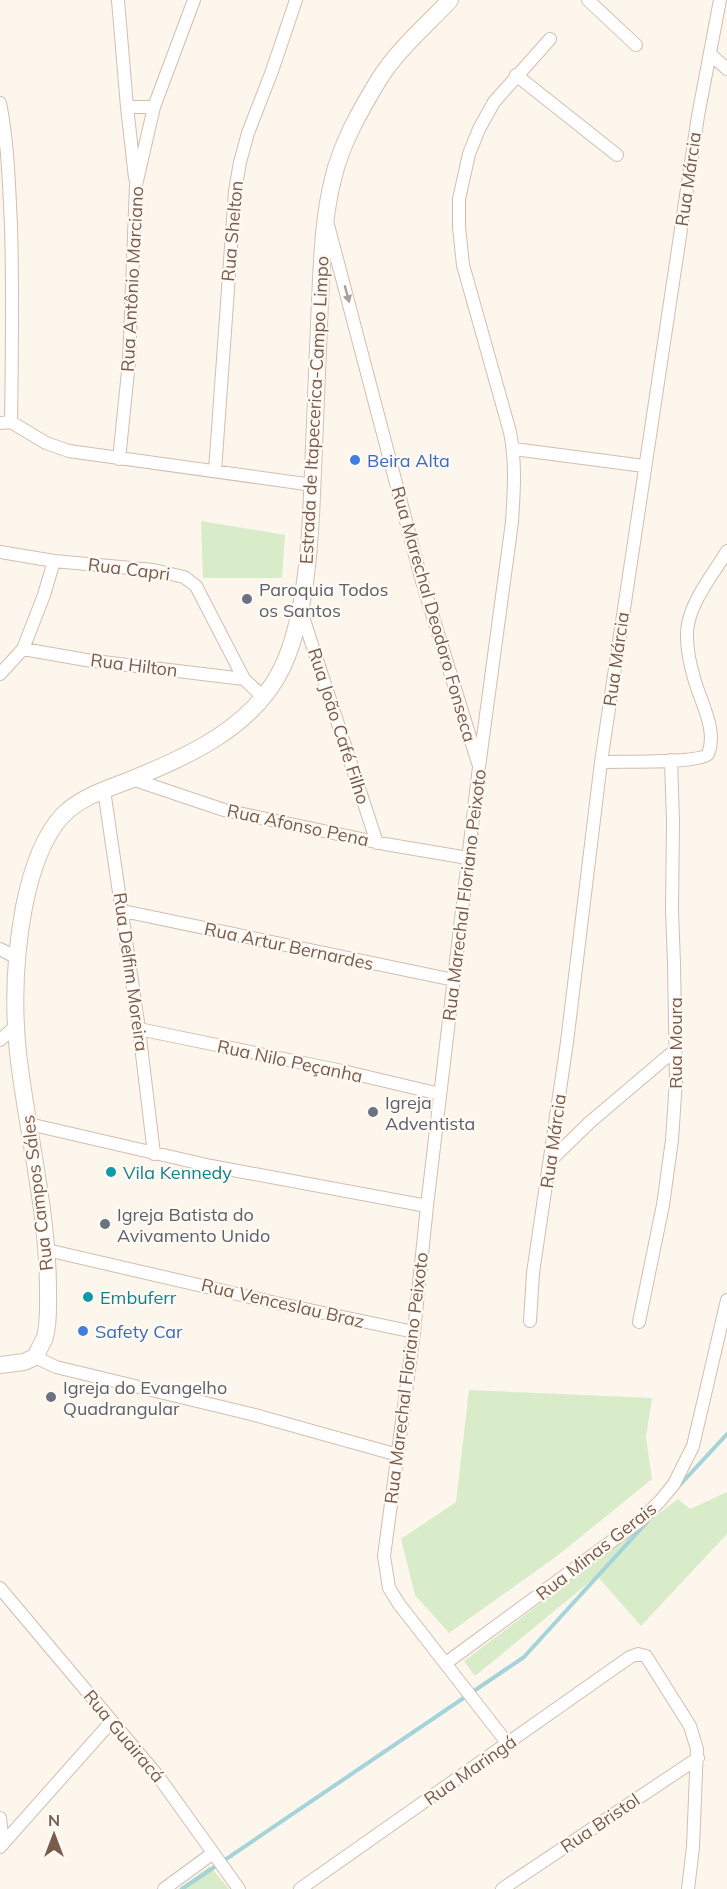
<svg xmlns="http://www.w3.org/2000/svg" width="727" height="1889" viewBox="0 0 727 1889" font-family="Mulish,sans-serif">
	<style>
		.green { fill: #d8ecc9 }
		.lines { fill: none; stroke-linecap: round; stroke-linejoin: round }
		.stream { stroke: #a5d3da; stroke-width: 4 }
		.street-casing { stroke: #d1beb0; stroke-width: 14 }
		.secondary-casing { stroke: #d6c0b0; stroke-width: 18 }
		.street { stroke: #fff; stroke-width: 12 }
		.secondary { stroke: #fff; stroke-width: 16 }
		.oneway { fill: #af9d94 }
		.shop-dot { fill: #3f7fe0; stroke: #fffaf3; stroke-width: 2 }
		.worship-dot { fill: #6b7280; stroke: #fffaf3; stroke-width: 2 }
		.culture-dot { fill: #0f9aa8; stroke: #fffaf3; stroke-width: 2 }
		.labels { text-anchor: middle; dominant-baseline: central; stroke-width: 4.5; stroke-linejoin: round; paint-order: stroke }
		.street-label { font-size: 18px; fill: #7a5c4d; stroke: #fffaf3 }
		.shop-label { font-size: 18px; fill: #366cbe; stroke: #fffaf3; text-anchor: start }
		.worship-label { font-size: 18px; fill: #5b616d; stroke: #fffaf3; text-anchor: start }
		.culture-label { font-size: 18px; fill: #0d838f; stroke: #fffaf3; text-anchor: start }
	</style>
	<rect width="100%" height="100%" fill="#fdf6ec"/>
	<path class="green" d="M201 521 285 535 282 578H203Z
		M469 1390 652 1398 646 1437 652 1479 557 1556 449 1633 415 1595 401 1539 456 1502Z
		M727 1492V1534L641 1626 597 1576 475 1676 464 1661 678 1499 690 1509Z
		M210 1866 229 1889H178Z"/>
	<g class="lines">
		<path class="stream" d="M678 1487 727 1434
			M182 1889 524 1657 647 1522"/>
		<g class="street-casing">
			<path id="street" d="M118 0 127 107 135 178
				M588 0 636 45
				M710 54 727 69
				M516 75 617 155
				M0 103C8 143 9 185 11 226 13 291 12 357 11 422
				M127 107H154
				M328 225 421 578 478 763
				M0 423 11 422 46 443 69 451 313 485
				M514 449 644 466
				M119 459 129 362 136 185 154 107 194 0
				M215 471 235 191 240 162 248 133 272 71 296 0
				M0 552 54 561 153 570 184 577 196 586 244 679 263 697
				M301 611 377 843
				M23 649 86 660 244 679
				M0 674 23 649 44 595 54 561
				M601 762C620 761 698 764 708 754 718 730 700 701 694 678 689 661 685 641 688 624 693 598 714 573 727 551
				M132 779 224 810 385 844 468 858
				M104 790 139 1029 154 1154
				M123 911 454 980
				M0 949 17 958
				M139 1029 347 1072 440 1094
				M0 1040 16 1026
				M29 1124 211 1166 427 1206
				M550 1161 589 1123 675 1050
				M47 1250 276 1303 414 1332
				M530 1321 533 1273 567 1042 601 762 698 116 720 0
				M639 1322 663 1205 672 1140 676 1080 674 963 672 911 673 821 671 760
				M35 1357 56 1367 251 1414 398 1455
				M0 1588 158 1776 239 1889
				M446 1663 642 1519 660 1501 674 1484 693 1446 727 1300
				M508 1744 399 1604 389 1588 384 1556 414 1332 427 1206 479 767 512 522C514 491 516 462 510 432L463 265 459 227V199L469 154 479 129 494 102 550 39
				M0 1818 3 1844
				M0 1847 111 1722
				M164 1889 213 1853
				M300 1889 630 1657 638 1654 646 1656 690 1726 697 1749 693 1847 688 1889
				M502 1889 698 1758"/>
		</g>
		<g class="secondary-casing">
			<path id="secondary" d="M0 1365 24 1362 35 1357C38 1351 42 1344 45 1337 49 1322 48 1306 48 1291 48 1211 27 1132 18 1053 13 1005 15 955 24 907 30 877 41 839 62 816 80 797 107 789 130 780 188 756 253 728 282 668 305 620 310 547 312 494 315 430 317 366 320 301 322 261 323 218 333 179 341 144 360 111 378 81 397 50 426 26 450 0"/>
		</g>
		<use href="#street" class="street"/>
		<use href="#secondary" class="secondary"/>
	</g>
	<defs><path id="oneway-solid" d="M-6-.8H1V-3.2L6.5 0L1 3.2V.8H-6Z" transform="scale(1.5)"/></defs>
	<use class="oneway" href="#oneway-solid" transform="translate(347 294) rotate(75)"/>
	<g class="shop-dot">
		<circle cx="355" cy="460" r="6"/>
		<circle cx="83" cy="1331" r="6"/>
	</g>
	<g class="worship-dot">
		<circle cx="247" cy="599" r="6"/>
		<circle cx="373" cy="1112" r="6"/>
		<circle cx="105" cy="1224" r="6"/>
		<circle cx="51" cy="1397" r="6"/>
	</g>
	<g class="culture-dot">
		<circle cx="111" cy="1172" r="6"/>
		<circle cx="88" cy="1297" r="6"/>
	</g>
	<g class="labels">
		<g class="street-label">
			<text transform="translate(688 179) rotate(-82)">Rua Márcia</text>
			<text transform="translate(232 231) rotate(-85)">Rua Shelton</text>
			<text transform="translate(132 279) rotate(-87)">Rua Antônio Marciano</text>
			<text transform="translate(314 410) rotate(-87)">Estrada de Itapecerica-Campo Limpo</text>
			<text transform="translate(129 569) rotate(7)">Rua Capri</text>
			<text transform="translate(434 614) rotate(74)">Rua Marechal Deodoro Fonseca</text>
			<text transform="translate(616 659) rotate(-82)">Rua Márcia</text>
			<text transform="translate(134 665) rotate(7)">Rua Hilton</text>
			<text transform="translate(339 726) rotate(72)">Rua João Café Filho</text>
			<text transform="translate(298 825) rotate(12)">Rua Afonso Pena</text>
			<text transform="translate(464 895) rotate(-83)">Rua Marechal Floriano Peixoto</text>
			<text transform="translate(289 946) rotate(12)">Rua Artur Bernardes</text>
			<text transform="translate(131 972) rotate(82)">Rua Delfim Moreira</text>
			<text transform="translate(675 1043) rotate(-90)">Rua Moura</text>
			<text transform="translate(290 1061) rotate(12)">Rua Nilo Peçanha</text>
			<text transform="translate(553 1141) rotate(-82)">Rua Márcia</text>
			<text transform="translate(37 1193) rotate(-97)">Rua Campos Sáles</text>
			<text transform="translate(283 1303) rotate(13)">Rua Venceslau Braz</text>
			<text transform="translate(406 1378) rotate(-83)">Rua Marechal Floriano Peixoto</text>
			<text transform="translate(596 1551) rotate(-38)">Rua Minas Gerais</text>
			<text transform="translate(124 1736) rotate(50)">Rua Guairacá</text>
			<text transform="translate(470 1770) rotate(-35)">Rua Maringá</text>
			<text transform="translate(600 1823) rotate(-34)">Rua Bristol</text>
		</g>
		<g class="shop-label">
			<text x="367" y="460">Beira Alta</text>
			<text x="95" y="1331">Safety Car</text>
		</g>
		<g class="worship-label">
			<text x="259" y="589">Paroquia Todos<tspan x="259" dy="21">os Santos</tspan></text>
			<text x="385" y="1102">Igreja<tspan x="385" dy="21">Adventista</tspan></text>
			<text x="117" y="1214">Igreja Batista do<tspan x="117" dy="21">Avivamento Unido</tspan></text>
			<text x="63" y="1387">Igreja do Evangelho<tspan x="63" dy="21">Quadrangular</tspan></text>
		</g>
		<g class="culture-label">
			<text x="123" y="1172">Vila Kennedy</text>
			<text x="100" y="1297">Embuferr</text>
		</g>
	</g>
	<g transform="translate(54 1835)" stroke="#fffaf3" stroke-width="4.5" paint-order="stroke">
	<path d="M0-4.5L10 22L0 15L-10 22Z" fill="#7a5c4d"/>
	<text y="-9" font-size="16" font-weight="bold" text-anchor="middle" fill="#7a5c4d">N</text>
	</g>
</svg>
